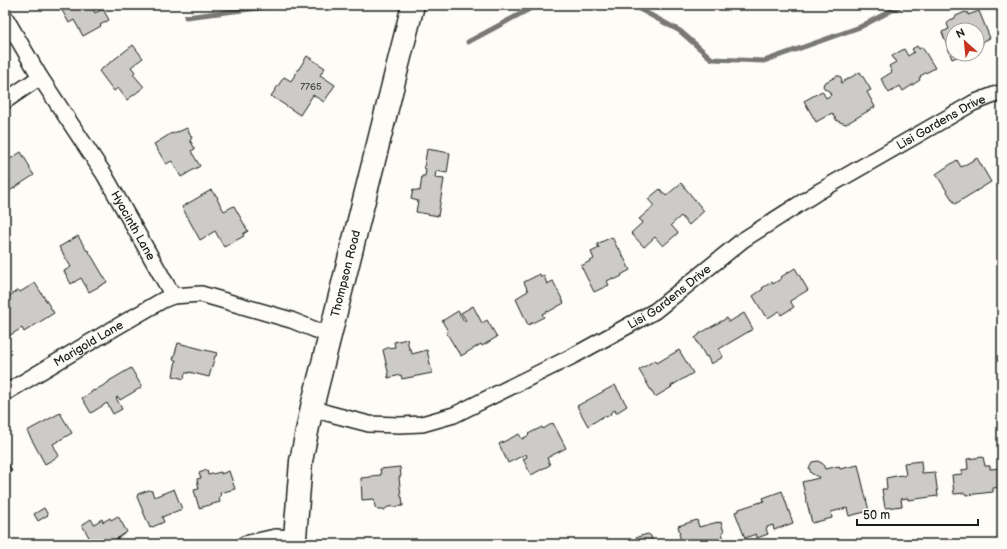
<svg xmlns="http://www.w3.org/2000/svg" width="1007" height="549" viewBox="0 0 1007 549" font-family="'Balsamiq Sans',sans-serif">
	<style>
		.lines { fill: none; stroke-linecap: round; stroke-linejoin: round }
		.stream { stroke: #797876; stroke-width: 5 }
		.building { fill: #cccbc8; stroke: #1c1c1c }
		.street-casing { stroke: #1c1c1c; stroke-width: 18 }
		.secondary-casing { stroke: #1c1c1c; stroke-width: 25 }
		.street { stroke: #fdfcf7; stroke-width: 15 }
		.secondary { stroke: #fdfcf7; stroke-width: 22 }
		.labels { text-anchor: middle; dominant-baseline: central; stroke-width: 3; stroke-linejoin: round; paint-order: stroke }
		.number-label { font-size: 10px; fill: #484847 }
		.street-label { font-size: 12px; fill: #1c1c1c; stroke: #fdfcf7 }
	</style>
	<rect width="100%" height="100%" fill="#fdfcf7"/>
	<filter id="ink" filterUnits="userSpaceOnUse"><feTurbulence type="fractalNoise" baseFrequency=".025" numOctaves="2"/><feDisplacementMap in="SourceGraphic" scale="8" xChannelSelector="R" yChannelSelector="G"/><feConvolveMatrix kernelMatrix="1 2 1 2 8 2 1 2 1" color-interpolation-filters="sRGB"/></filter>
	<g filter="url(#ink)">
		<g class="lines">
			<path class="stream" d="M632 5 680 31 712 59 764 61 860 27 902 5
				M186 17 283 5
				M468 42 537 5"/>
		</g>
		<path class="building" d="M59 5H96L97 6 93 9 95 13 103 9 109 20 100 25 101 26 83 36 74 20 69 23Z
			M979 11 990 38 982 42 983 44 977 47V30H953V54H964L952 59 942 32 949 29 947 24 950 20 955 18 956 16 965 12 968 13V15Z
			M133 45 143 58 131 67 135 72 133 74 144 87 127 100 118 88 114 91 99 71Z
			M917 46 919 49 922 47 935 68 920 76 921 77 919 78 920 80 903 91 900 86 889 93 881 79 892 72 889 66 896 62 892 56 904 49 908 56 914 52 912 49Z
			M307 56 325 68 320 75 335 85 324 102 313 95 300 115 271 96 284 77 291 81Z
			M860 72 871 90 867 92 875 107 846 124 837 121 832 113 816 122 804 101 822 91 826 98 831 95 829 91 825 89 823 86 824 83 837 76H840L842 80 841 83Z
			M187 128 192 138 190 140 195 149 191 151 200 166 181 177 172 161 166 164 154 144 172 133 173 134 178 131V132Z
			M427 149 450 153 447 173 436 171 435 178 444 179 438 216 416 212 418 201 411 199 413 190 420 191 422 176H425L426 169 424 168Z
			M21 152 30 167 29 168 34 175 5 194V168L9 165 7 161Z
			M977 158 991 182 955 204 936 174 957 160 961 167Z
			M681 183 704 211 689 225 681 216 671 225 678 233 663 246 655 237 644 247 631 233 643 222 639 219 654 206 648 199 660 189 666 196Z
			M211 190 215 195H216L218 198 217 199 224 211 234 206 248 231 243 234 244 236 224 247 215 231 200 240 182 207Z
			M78 236 87 251 88 250 107 282 89 292 81 278 71 284 64 271 71 267 59 247Z
			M612 237 618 249 619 248 630 270 621 275 622 276 614 280 613 278 607 281 609 285 594 292 581 266 594 259 591 252 599 248 597 244Z
			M795 268 808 290 790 301 794 307 781 315 779 311 768 318 766 315 765 316 753 296 763 289 762 288 772 282 773 284 782 278 781 277Z
			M540 274 541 277 544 276 547 284 553 281 564 303 548 312V311L542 314 544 317 528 325 516 299 518 298V297L528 291 524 282Z
			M35 283 54 313 24 332 22 328 7 337 5 334V313L8 311 5 306V299L18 290 20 292Z
			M473 306 482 323 487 320 497 337 482 346 481 344 461 356 459 351 458 352 446 332 448 331 442 321 458 311 464 321 466 320 461 313Z
			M744 313 753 329 719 349 723 357 711 364 707 356 706 357 695 338 699 335V334L727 318 729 322Z
			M407 339 409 349H411L412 354 427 350 432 373 402 379 401 375 388 378V376H389L383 350 387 348 395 347 394 342Z
			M178 343 217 353 216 356H215L209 377 189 372V373H185L184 379 173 376 176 360H173Z
			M679 350 693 373 671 386 672 387 655 397 639 370 655 360 657 363Z
			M131 368 142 387 120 400 118 397 116 398 122 409 113 414 107 403 91 413 82 398 91 393V392L94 390V391L109 382V381Z
			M615 385 627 406 616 413 615 410 611 412 610 415 606 417 604 416 588 426 577 406Z
			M60 413 72 433 53 444 59 456 45 464 27 431Z
			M553 423 566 448 547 458 550 465 531 475 523 459 527 457 526 454 508 463 499 444 519 434 522 439 529 435 528 434 542 427 543 429Z
			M983 457 985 466H990V469L1002 468V487L993 488V492L966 495 965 493 954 494 952 475 962 474V470L968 469 967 459Z
			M5 459 12 471 5 475Z
			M818 461 823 464 825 469 839 466 840 469 858 465 869 511 849 516 847 508 831 512 832 518 812 523 802 482 819 478 818 476H816L811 473 809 468 812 462Z
			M921 461 922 473 935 472 938 496 908 500V498L901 499 902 506 885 508 882 489H887L886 478 901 475 902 476 906 475 904 463Z
			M400 467 401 476 399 477 401 497H402L403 506 388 507 384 510H378L375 507 374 499 362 500 361 478 371 477V476L381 475 380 469Z
			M207 470 208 475 221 472V474L229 471 235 489 220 493 221 496 219 497 220 502 199 508 194 490 199 489 197 479 201 478 199 473Z
			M174 489 182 509 162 517 164 522 150 528 137 497 138 494 149 490 152 491 154 497Z
			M782 491 793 523 774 530 773 525 767 527V529H766L768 534 757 538 756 534 745 538 735 512 739 511V509L764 501 763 498Z
			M44 508 48 515 38 521 34 514Z
			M118 516 127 532 115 540 118 544H93L82 525 91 519 94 524 102 519 103 522 110 518 111 520Z
			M697 520 699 527 718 522V523L721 522 724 532H722L725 544H682L679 534 680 533 678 526Z
			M648 534 651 536 653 544H636L635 539 637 537Z"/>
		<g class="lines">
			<g class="street-casing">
				<g id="street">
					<path id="s1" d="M5 17 40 77 104 174 173 296"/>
					<path d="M5 101 40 77"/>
					<path id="s2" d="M5 393 82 347 163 300 173 296 201 294 291 320 331 336"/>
					<path id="s3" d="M312 407 327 413 369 424 400 425 422 424 454 415 575 355 655 311 743 240 818 192 973 103 1002 92"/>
					<path d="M244 544 275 537 295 538"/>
				</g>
			</g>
			<g class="secondary-casing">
				<g id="secondary">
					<path id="s4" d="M295 544V538L301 461 312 407 413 5"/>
				</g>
			</g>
			<use href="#street" class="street"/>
			<use href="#secondary" class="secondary"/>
		</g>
	</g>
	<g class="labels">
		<g class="number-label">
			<text x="311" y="87">7765</text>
		</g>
		<g class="street-label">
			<text stroke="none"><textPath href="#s3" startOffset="716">Lisi Gardens Drive</textPath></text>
			<text stroke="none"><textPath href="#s1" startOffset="245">Hyacinth Lane</textPath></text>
			<text stroke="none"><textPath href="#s4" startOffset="276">Thompson Road</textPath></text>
			<text stroke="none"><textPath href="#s3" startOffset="392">Lisi Gardens Drive</textPath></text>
			<text stroke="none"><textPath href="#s2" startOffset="97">Marigold Lane</textPath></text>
		</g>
	</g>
	<rect width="1007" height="549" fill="none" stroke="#fdfcf7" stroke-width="20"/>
	<rect x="10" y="10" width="987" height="529" fill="none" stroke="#1c1c1c" stroke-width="1.5" filter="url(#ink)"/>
	<g transform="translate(965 42) rotate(333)"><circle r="19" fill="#fdfcf7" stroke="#a3a29f"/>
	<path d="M0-3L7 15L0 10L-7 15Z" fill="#c8321e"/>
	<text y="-6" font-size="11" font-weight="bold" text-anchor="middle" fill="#1c1c1c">N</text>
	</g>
	<path d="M857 519v6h121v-6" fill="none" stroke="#1c1c1c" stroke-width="2"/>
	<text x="863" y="519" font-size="12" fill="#1c1c1c" stroke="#fdfcf7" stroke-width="3" paint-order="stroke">50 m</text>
</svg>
